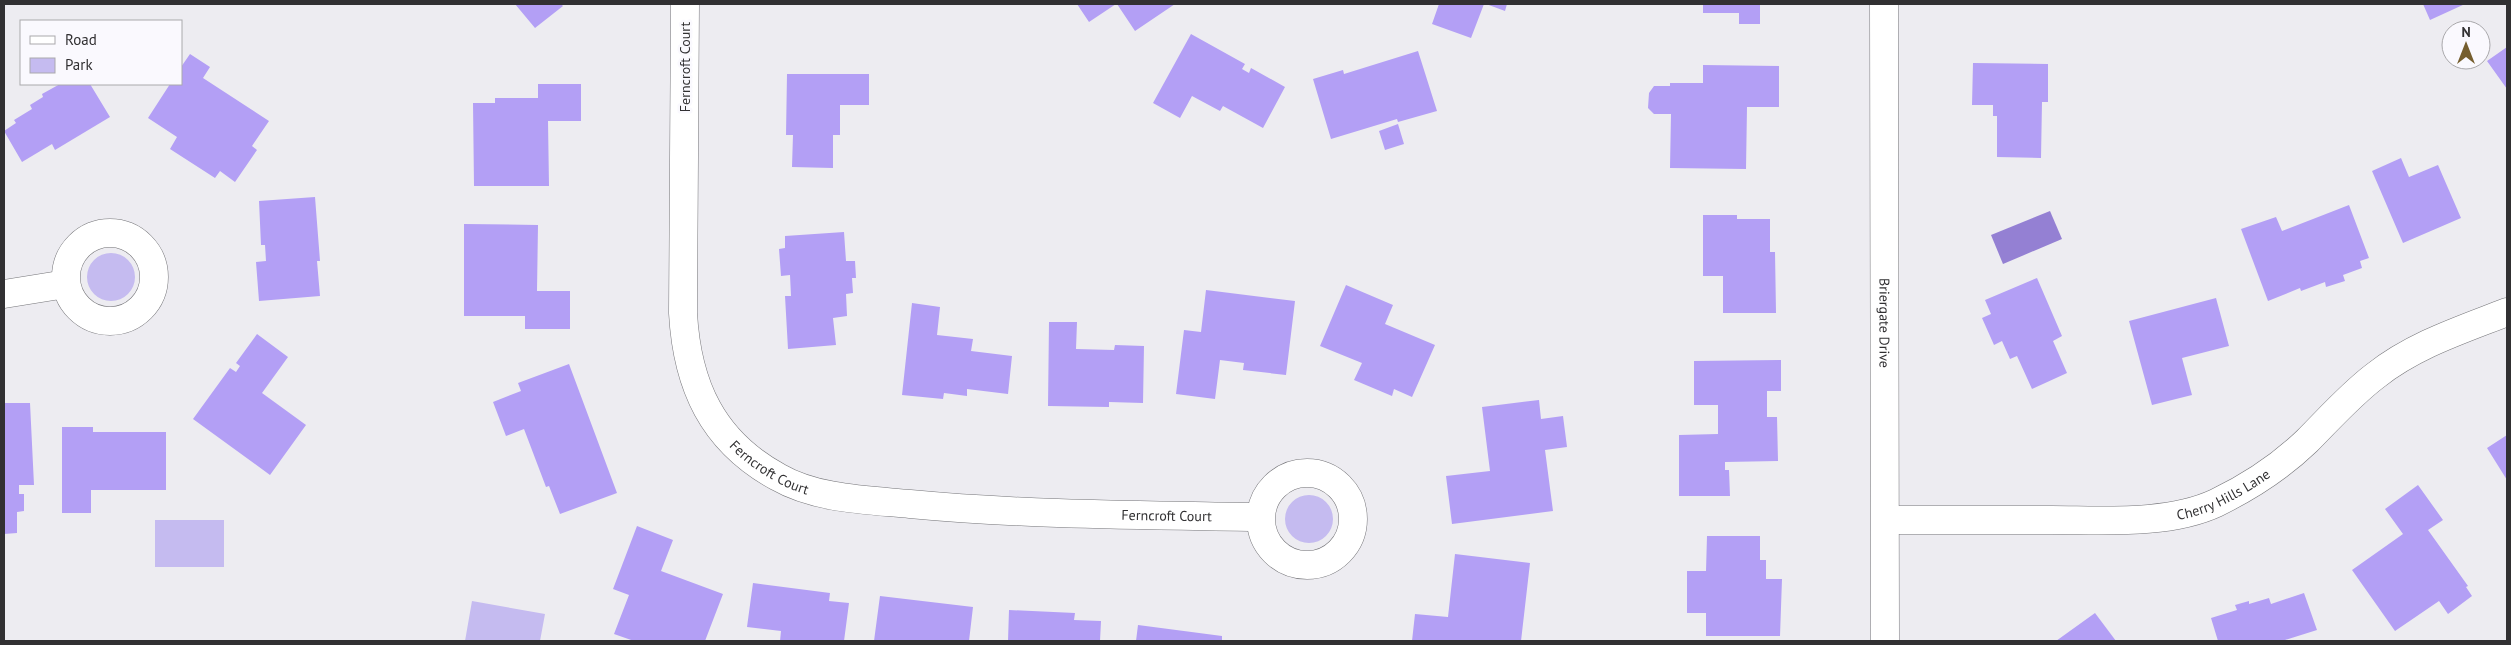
<svg xmlns="http://www.w3.org/2000/svg" width="2511" height="645" viewBox="0 0 2511 645" font-family="'PT Sans',sans-serif">
	<style>
		.green { fill: #c5bbf0 }
		.water { fill: #9480d3 }
		.building { fill: #b39ff5 }
		.lines { fill: none; stroke-linecap: round; stroke-linejoin: round }
		.minor-casing { stroke: #757579; stroke-width: 29 }
		.minor { stroke: #fff; stroke-width: 28 }
		.labels { text-anchor: middle; dominant-baseline: central; stroke-width: 5; stroke-linejoin: round; paint-order: stroke }
		.street-label { font-size: 14px; fill: #313032; stroke: #faf9fe }
	</style>
	<rect width="100%" height="100%" fill="#edecf1"/>
	<path class="green" d="M87 277a24 24 0 1 1 48 0a24 24 0 1 1-48 0Z
		M1285 519a24 24 0 1 1 48 0a24 24 0 1 1-48 0Z
		M155 520H224V567H155Z
		M472 601 545 614 540 641H465Z"/>
	<path class="water" d="M2050 211 2062 239 2003 264 1991 235Z"/>
	<path class="building" d="M515 4H561L563 6 535 28Z
		M1077 4H1116L1089 22Z
		M1117 4H1175L1135 31Z
		M1439 4H1484L1471 38 1432 24Z
		M1486 4H1507L1505 11Z
		M1703 4H1760V24H1739V13H1703Z
		M2423 4H2465L2430 20Z
		M1191 34 1245 64 1242 69 1249 73 1251 68 1285 87 1263 128 1223 106 1220 111 1192 96 1180 118 1153 103Z
		M2507 47V89L2487 61Z
		M1418 51 1437 111 1398 122 1397 119 1331 139 1313 79 1343 70 1344 74Z
		M190 54 210 67 203 78 269 121 252 146 257 150 235 182 220 171 215 178 170 149 177 137 148 118 170 84H181V67Z
		M1973 63 2048 64V102H2042L2041 158 1997 157V116H1993V105H1972Z
		M1703 65 1779 66V107H1747L1746 169 1670 168 1671 114H1654L1648 108 1649 93 1654 86H1670V83H1703Z
		M787 74H869V105H840V135H833V168L792 167 793 135H786Z
		M60 84H90L110 117 55 150 52 144 22 162 4 131 16 123 14 120 32 109 30 105 43 97 42 94Z
		M538 84H581V121H548L549 186H474L473 103H495V98H538Z
		M1398 124 1404 144 1385 150 1379 131Z
		M2401 158 2409 177 2438 165 2461 218 2403 243 2372 171Z
		M315 197 320 261H317L320 296 259 301 256 262 266 261 265 245H261L259 201Z
		M2349 205 2369 258 2360 261 2362 268 2343 275 2345 281 2326 287 2325 282 2301 291 2300 288 2268 301 2241 229 2276 217 2282 231Z
		M1703 215H1737V219H1770V252H1775L1776 313H1723V276H1703Z
		M464 224 538 225 537 291H570V329H525V316H464Z
		M844 232 846 261H855L856 278H852L853 293 846 294 847 316 833 318 836 345 788 349 785 296H791L790 275 781 276 779 249 785 248V236Z
		M2037 278 2062 336 2053 341 2067 373 2032 389 2017 356 2010 359 2002 341 1994 345 1982 318 1991 314 1985 300Z
		M1346 285 1393 305 1385 324 1435 345 1412 397 1394 389 1392 396 1354 380 1362 363 1320 346Z
		M1206 290 1295 301 1286 375 1243 370 1244 363 1220 360 1215 399 1176 394 1184 330 1201 332Z
		M2216 298 2229 346 2182 358 2192 395 2152 405 2129 321Z
		M912 303 940 307 937 335 973 339 971 351 1012 356 1008 394 967 389V396L944 393 943 399 902 395Z
		M1049 322H1077L1076 349 1114 350 1115 345 1144 346 1143 403 1109 402V407L1048 406Z
		M257 334 288 357 262 393 306 425 270 475 193 419 230 368 236 372 240 366 236 363Z
		M1781 360V391H1767V417H1777L1778 461 1725 462V470H1729L1730 496H1679V435L1718 434V405H1694V361Z
		M569 364 617 493 560 514 549 486 546 487 524 429 506 436 493 402 521 391 518 383Z
		M1539 400 1541 419 1563 416 1567 447 1545 450 1553 511 1452 524 1446 476 1490 471 1482 407Z
		M4 403H30L34 485H19V494H24V511L17 512V533L4 534Z
		M62 427H93V432H166V490H91V513H62Z
		M2507 435V480L2487 448Z
		M2418 485 2443 520 2428 530 2468 586 2466 587 2472 596 2448 614 2439 601 2395 631 2352 570 2403 534 2385 509Z
		M637 526 673 540 661 571 723 594 705 641H634L614 634 629 595 613 589Z
		M1707 536H1760V560H1766V579H1782L1780 636H1706V613H1687V571H1706Z
		M1455 554 1530 563 1521 641H1412L1415 614 1448 617Z
		M753 583 830 593 829 601 849 603 844 641H780L781 631 747 627Z
		M2304 593 2317 630 2282 641H2218L2211 618 2237 610 2235 605 2249 601V604L2269 598 2271 604Z
		M880 596 973 607 969 641H874Z
		M1009 610 1075 613 1074 620 1101 621 1100 641H1008Z
		M2095 613 2116 641H2056Z
		M1138 625 1222 636V641H1136Z"/>
	<g class="lines">
		<g class="minor-casing">
			<g id="minor">
				<path id="s1" d="M685 4 683 313C687 385 712 441 778 477 816 499 867 500 910 504 1026 515 1143 515 1260 517"/>
				<path id="s2" d="M1884 4 1885 641"/>
				<circle cx="110" cy="277" r="44"/>
				<path d="M4 294 66 284"/>
				<circle cx="1307" cy="519" r="46"/>
				<path id="s3" d="M1886 520C1941 520 1997 520 2052 520 2104 520 2169 525 2216 503 2249 487 2281 466 2307 441 2329 419 2350 395 2375 376 2414 345 2461 330 2507 312"/>
			</g>
		</g>
		<use href="#minor" class="minor"/>
	</g>
	<g class="labels">
		<g class="street-label">
			<text transform="translate(685 67) rotate(-90)">Ferncroft Court</text>
			<text stroke="none"><textPath href="#s2" startOffset="319">Briergate Drive</textPath></text>
			<text stroke="none"><textPath href="#s1" startOffset="496">Ferncroft Court</textPath></text>
			<text stroke="none"><textPath href="#s3" startOffset="342">Cherry Hills Lane</textPath></text>
			<text stroke="none"><textPath href="#s1" startOffset="901">Ferncroft Court</textPath></text>
		</g>
	</g>
	<rect width="2511" height="645" fill="none" stroke="#313032" stroke-width="10"/>
	<rect x="20" y="20" width="162" height="65" fill="#faf9fe" stroke="#aaa9ac"/>
	<rect x="30" y="36" width="25" height="8" fill="#ffffff" stroke="#aaa9ac"/>
	<text x="65" y="45" font-size="15" fill="#313032">Road</text>
	<rect x="30" y="58" width="25" height="15" fill="#c5bbf0" stroke="#aaa9ac"/>
	<text x="65" y="70" font-size="15" fill="#313032">Park</text>
	<g transform="translate(2466 45)"><circle r="24" fill="#faf9fe" stroke="#aaa9ac"/>
	<path d="M0-4L9 19L0 12L-9 19Z" fill="#755e2e"/>
	<text y="-8" font-size="14" font-weight="bold" text-anchor="middle" fill="#313032">N</text>
	</g>
</svg>
